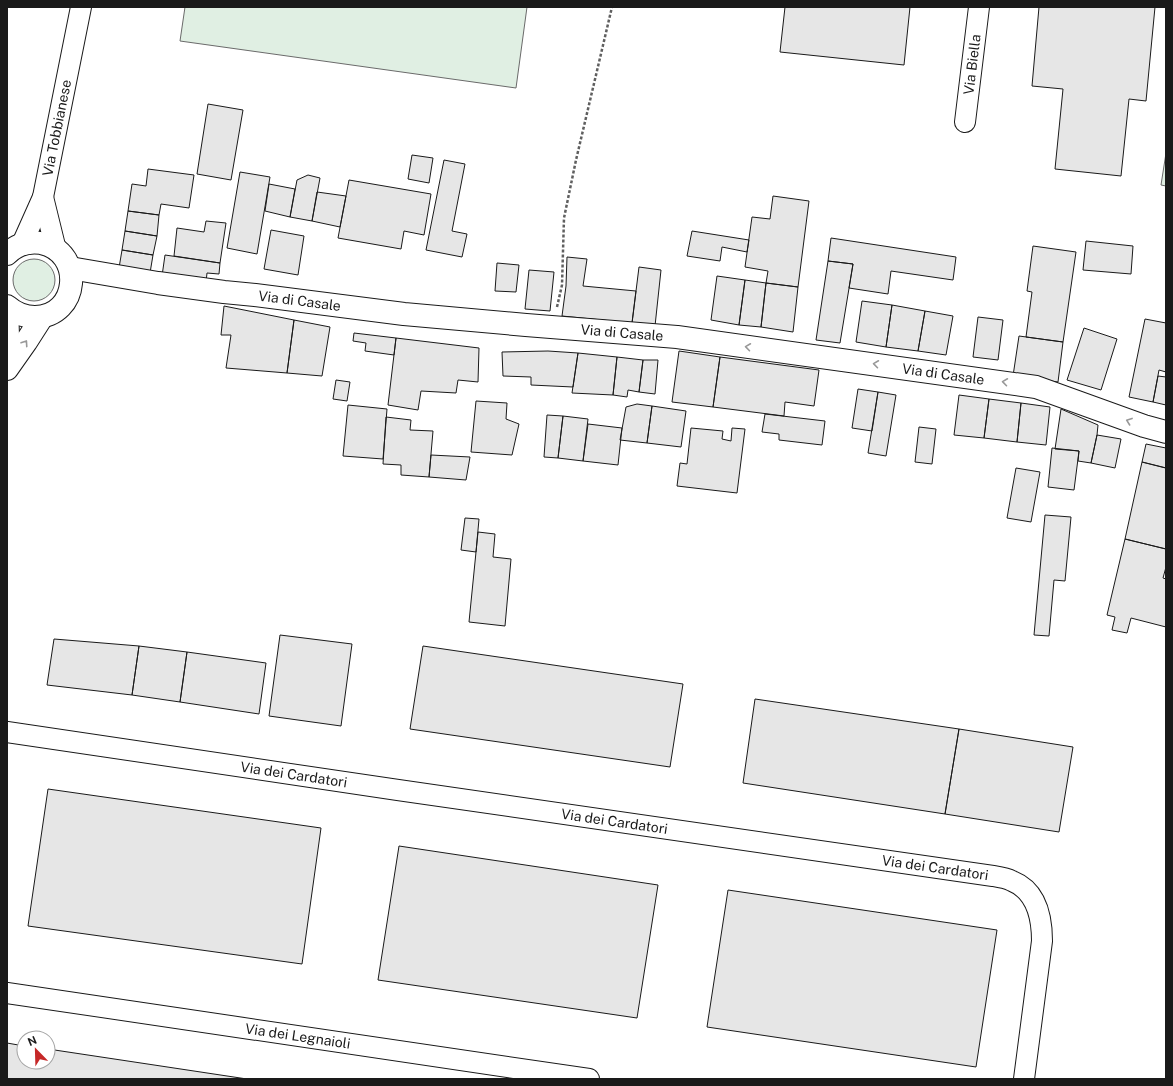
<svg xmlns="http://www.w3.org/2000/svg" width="1173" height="1086" viewBox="0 0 1173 1086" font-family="'Public Sans',sans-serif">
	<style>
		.green { fill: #e0efe3; stroke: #6a6a6a }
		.building { fill: #e6e6e6; stroke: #1a1a1a }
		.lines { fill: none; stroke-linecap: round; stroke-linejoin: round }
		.minor-casing { stroke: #1a1a1a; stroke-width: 22 }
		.tertiary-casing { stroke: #1a1a1a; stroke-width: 24 }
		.path { stroke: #5f5f5f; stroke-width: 2.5; stroke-dasharray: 3 2; stroke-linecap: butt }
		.minor { stroke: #fff; stroke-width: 20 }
		.tertiary { stroke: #fff; stroke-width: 22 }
		.oneway { stroke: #989898 }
		.labels { text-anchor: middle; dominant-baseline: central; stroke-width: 3; stroke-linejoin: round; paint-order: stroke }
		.street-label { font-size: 14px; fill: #1a1a1a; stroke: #fff }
	</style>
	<rect width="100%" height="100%" fill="#fff"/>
	<path class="green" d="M185 7H527L516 88 180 41Z
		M1166 153V186L1161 185Z
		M13 280a21 21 0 1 1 42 0a21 21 0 1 1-42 0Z"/>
	<path class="building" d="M785 7H910L904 65 780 52Z
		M1039 7H1155L1146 101 1129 99 1121 176 1055 169 1063 89 1032 86Z
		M208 104 243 110 231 180 197 174Z
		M412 155 433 158 429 183 408 179Z
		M444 160 465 164 452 231 467 234 462 257 426 250Z
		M148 169 194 175 189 208 161 204 159 215 128 211 132 184 146 186Z
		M240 172 270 177 257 254 227 248Z
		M308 175 320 178 312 221 290 217 297 180Z
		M349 180 431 194 424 235 404 231 401 249 338 238Z
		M269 184 295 189 290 217 265 211Z
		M317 192 346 196 340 227 312 221Z
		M773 196 809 201 798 287 766 283 768 271 745 267 752 217 770 219Z
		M128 211 159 215 157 236 125 231Z
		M206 221 226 223 220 263 174 256 177 228 204 232Z
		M271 230 304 236 298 275 264 269Z
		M125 231 157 236 153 255 122 250Z
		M692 231 749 240 747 252 722 247 720 261 687 256Z
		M831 238 956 257 953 280 891 271 888 294 849 288 853 264 828 261Z
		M1086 241 1133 246 1131 274 1083 270Z
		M1033 246 1076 252 1063 342 1026 337 1032 292 1027 291Z
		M122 250 153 255 150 273 119 268Z
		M165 255 220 263 219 274 207 273 206 282 162 276Z
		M567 257 587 259 583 286 636 291 632 323 562 316 566 286Z
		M828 261 853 264 840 343 816 340Z
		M497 263 519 265 516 292 495 291Z
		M639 267 661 270 655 326 632 323Z
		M529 270 554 272 550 311 525 309Z
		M717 276 745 280 739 325 711 320Z
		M745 280 766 283 761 327 739 325Z
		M766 283 798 287 793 332 761 327Z
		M862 301 892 305 886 347 856 342Z
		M892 305 925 311 918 351 886 347Z
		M224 306 294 320 287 373 226 368 231 335H221Z
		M925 311 953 316 946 355 918 351Z
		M978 317 1003 320 998 360 973 357Z
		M1145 319 1166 323V372L1159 370 1153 402 1129 397Z
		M294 320 330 327 322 376 287 373Z
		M1084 328 1117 339 1101 390 1067 380Z
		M354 333 396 338 394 355 365 351 366 343 353 341Z
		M1019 336 1063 342 1058 382 1013 376Z
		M396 338 479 348 478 382 458 380 456 393 421 391 418 410 388 405Z
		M548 351 578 353 573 387 531 385V377L503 376 502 352Z
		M679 351 720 357 713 407 672 402Z
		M578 353 617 357 613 395 572 393Z
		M617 357 643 360 639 392 628 390 627 397 613 395Z
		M720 357 819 370 814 406 785 402 784 416 713 407Z
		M643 360H658L655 394 639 392Z
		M1158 376 1166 377V405L1153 402Z
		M336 380 350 382 347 401 333 399Z
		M858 389 878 392 872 431 852 428Z
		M878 392 896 395 886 456 868 453Z
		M959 395 989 399 984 438 954 435Z
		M989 399 1021 403 1017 442 984 438Z
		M476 401 507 403 506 419 519 424 512 455 471 452Z
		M1021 403 1050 407 1046 445 1017 442Z
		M637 404 652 406 647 443 620 440 626 407Z
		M348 405 387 409 383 459 343 456Z
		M652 406 686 411 681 447 647 443Z
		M1061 409 1098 425 1097 435 1091 463 1078 461 1079 451 1055 449Z
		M765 414 825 421 822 445 779 440V434L762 432Z
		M547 415 563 416 558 458 544 457Z
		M563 416 588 419 583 461 558 458Z
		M386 417 411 420 410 430 433 431 429 477 401 475V465L383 464Z
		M588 424 622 428 618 465 583 461Z
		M919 427 936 429 932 464 915 462Z
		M691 428 723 431 722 439 731 441 732 428 745 429 737 493 677 486 680 463 687 464Z
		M1097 435 1121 439 1115 468 1091 463Z
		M1146 444 1166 448V468L1142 462Z
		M1052 448 1079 451 1074 490 1048 487Z
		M431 455 470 457 466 480 429 477Z
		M1142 462 1166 468V549L1125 539Z
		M1016 468 1040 472 1031 522 1007 518Z
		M1045 515 1071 517 1065 581 1054 580 1049 636 1034 635Z
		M465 518 479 519 476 552 461 550Z
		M478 532 495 534 493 557 511 559 505 626 469 622Z
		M1125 539 1166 549V567L1163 578 1166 579V627L1131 618 1127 633 1112 630 1115 617 1107 615Z
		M280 635 352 644 341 726 269 716Z
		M54 639 139 646 132 695 47 685Z
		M139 646 187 652 180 702 132 695Z
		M423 646 683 684 670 767 410 729Z
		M187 652 266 663 259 714 180 702Z
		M755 699 959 729 945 814 743 783Z
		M959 729 1073 747 1059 832 945 814Z
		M48 789 321 828 302 964 28 926Z
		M399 846 658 885 637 1018 378 980Z
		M728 890 997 930 976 1067 707 1027Z
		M7 1043 24 1046V1062H48V1049L247 1079H7Z"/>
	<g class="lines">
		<g class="minor-casing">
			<g id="minor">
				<path id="s1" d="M965 122 979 7"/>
				<path d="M43 197 56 250"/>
				<path id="s2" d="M22 244 43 197 81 7"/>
				<path id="s3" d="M7 732 398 790 993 876C999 877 1006 878 1012 881 1037 891 1042 917 1042 941L1024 1079"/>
				<path id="s4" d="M7 993 589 1079"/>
			</g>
		</g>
		<g class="tertiary-casing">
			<g id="tertiary">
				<path d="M7 254C16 245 28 241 41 243 85 252 79 317 35 317 24 317 15 313 7 306"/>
				<path id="s5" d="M70 268 158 283 224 292 255 295 404 314 526 325 677 337 1036 387 1144 426 1166 432"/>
				<path d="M7 348 8 336 7 307"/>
				<path d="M7 369 26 342 42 317"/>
			</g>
		</g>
		<path class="path" d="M557 307 562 285 564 218 576 160 612 7"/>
		<use href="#minor" class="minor"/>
		<use href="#tertiary" class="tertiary"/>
	</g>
	<defs><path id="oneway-chevron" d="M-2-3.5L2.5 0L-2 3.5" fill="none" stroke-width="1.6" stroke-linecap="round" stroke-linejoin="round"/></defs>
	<g class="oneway">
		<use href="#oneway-chevron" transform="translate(25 343) rotate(-56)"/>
		<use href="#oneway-chevron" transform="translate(748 347) rotate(-172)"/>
		<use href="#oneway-chevron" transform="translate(876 364) rotate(-172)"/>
		<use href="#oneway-chevron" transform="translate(1005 382) rotate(-172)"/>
		<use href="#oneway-chevron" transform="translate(1129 421) rotate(-160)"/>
	</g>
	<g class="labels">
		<g class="street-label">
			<text stroke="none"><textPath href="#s1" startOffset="58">Via Biella</textPath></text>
			<text stroke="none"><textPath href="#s2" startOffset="122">Via Tobbianese</textPath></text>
			<text stroke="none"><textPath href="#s5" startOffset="232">Via di Casale</textPath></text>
			<text stroke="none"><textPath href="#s5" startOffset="556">Via di Casale</textPath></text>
			<text stroke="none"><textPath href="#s5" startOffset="880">Via di Casale</textPath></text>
			<text stroke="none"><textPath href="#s3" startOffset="290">Via dei Cardatori</textPath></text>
			<text stroke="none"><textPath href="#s3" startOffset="614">Via dei Cardatori</textPath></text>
			<text stroke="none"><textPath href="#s3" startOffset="938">Via dei Cardatori</textPath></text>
			<text stroke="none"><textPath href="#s4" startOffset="294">Via dei Legnaioli</textPath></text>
		</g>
	</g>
	<rect width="1173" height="1086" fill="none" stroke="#1a1a1a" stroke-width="16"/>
	<g transform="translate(36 1050) rotate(337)"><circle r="19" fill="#ffffff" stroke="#a3a3a3"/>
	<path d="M0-3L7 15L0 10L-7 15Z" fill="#c62828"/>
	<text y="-6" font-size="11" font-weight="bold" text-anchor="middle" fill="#1a1a1a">N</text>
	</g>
</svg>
